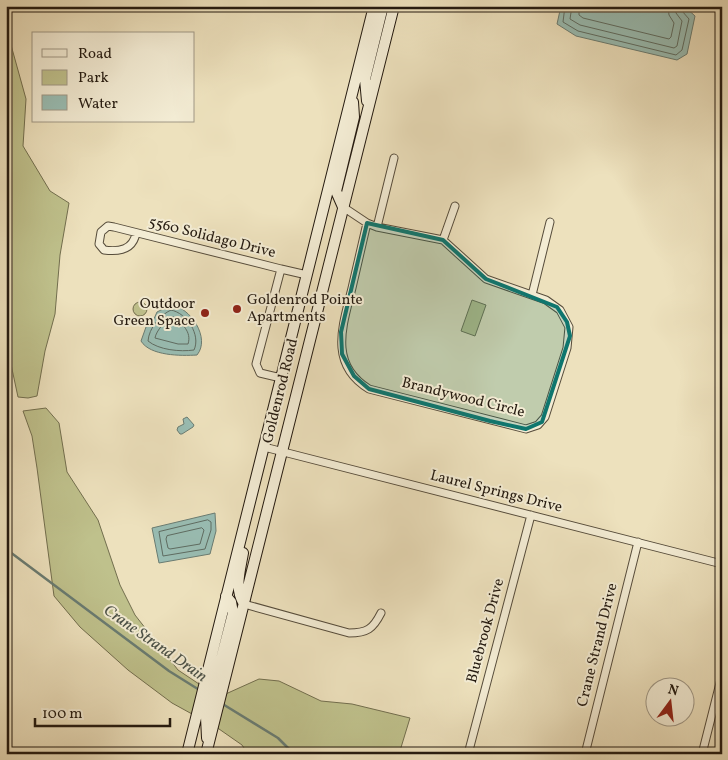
<svg xmlns="http://www.w3.org/2000/svg" width="728" height="760" viewBox="0 0 728 760" font-family="Vollkorn,serif">
	<style>
		.green { fill: #bfc18c; stroke: #726e4e }
		.water { fill: #99bdb3; stroke: #6a7c72 }
		.lines { fill: none; stroke-linecap: round; stroke-linejoin: round }
		.shore { stroke: #5e6c62; stroke-width: 1 }
		.stream { stroke: #6a7c72; stroke-width: 2.5 }
		.street-casing { stroke: #564c3b; stroke-width: 9 }
		.secondary-casing { stroke: #241a10; stroke-width: 12 }
		.street { stroke: #f3ecd4; stroke-width: 7 }
		.secondary { stroke: #f3ecd4; stroke-width: 10 }
		.marked { fill: #0f766e; fill-opacity: 0.2; stroke: #0f766e; stroke-width: 4; stroke-linejoin: round }
		.poi-dot { fill: #8f2418; stroke: #f3ecd4; stroke-width: 2 }
		.labels { text-anchor: middle; dominant-baseline: central; stroke-width: 4; stroke-linejoin: round; paint-order: stroke }
		.street-label { font-size: 15px; fill: #241a10; stroke: #f3ecd4 }
		.poi-label { font-size: 15px; fill: #241a10; stroke: #f3ecd4; text-anchor: start }
		.water-label { font-size: 16px; font-style: italic; fill: #4d5349; stroke: #f3ecd4 }
	</style>
	<rect width="100%" height="100%" fill="#ede1bd"/>
	<filter id="stains"><feTurbulence type="fractalNoise" baseFrequency=".004" numOctaves="4"/><feColorMatrix values="0 0 0 0 .2 0 0 0 0 .09 0 0 0 0 .02 0 0 0 .5 -.17"/></filter>
	<radialGradient id="worn" r=".72"><stop offset=".6" stop-color="#630" stop-opacity="0"/><stop offset="1" stop-color="#630" stop-opacity=".3"/></radialGradient>
	<path class="green" d="M6 41 11 45 26 99 23 146 50 191 69 203 60 255 55 314 45 351 37 396 28 398 18 397 6 341Z
		M472 300 486 305 475 336 461 331Z
		M133 309a7 7 0 1 1 14 0a7 7 0 1 1-14 0Z
		M46 408 59 423 67 472 98 520 120 585 135 615 178 670 202 686 192 714 172 703 128 670 80 627 54 596 37 468 32 436 23 411Z
		M259 679 279 681 321 701 352 704 410 718 399 754H248L242 745 209 722 219 697Z"/>
	<path class="water" d="M561 6H684L695 16 687 54 677 60 576 36 557 24Z
		M171 305C190 307 211 338 197 355 181 356 150 356 141 341L146 327 153 321 157 312Z
		M187 417 194 425 193 427 182 434H180L177 430 178 427 184 424 183 419Z
		M215 513 216 531 210 554 159 563 152 528Z"/>
	<g class="lines">
		<path class="shore" d="M565 6 563 22 578 31 676 55 682 50 689 19 682 11 681 6
			M572 6 570 19 580 25 674 48 677 46 682 21 676 13 675 6
			M579 6V15L583 18 669 39 671 37 674 23 669 15 668 6
			M171 310C187 313 201 335 194 350 180 352 159 350 148 341 149 328 160 315 171 310Z
			M173 317C182 323 192 332 188 344H178L155 338C156 331 166 319 173 317Z
			M208 520 211 522V530L205 549 163 556 159 532Z
			M202 528 204 530 200 544 170 549 168 548 166 539 167 536Z"/>
		<path class="stream" d="M6 549 169 671 201 691
			M221 703 278 738 294 754"/>
		<g class="street-casing">
			<path id="street" d="M343 207 367 223 377 227 443 240 486 279 546 300 560 310 569 327 567 348 545 417 538 425 526 429 369 389C328 364 343 325 352 288 357 266 362 245 367 223
				M377 227 394 158
				M136 233C133 250 119 252 104 250L99 244 101 232 108 226 114 227 281 269
				M443 240 455 206
				M532 295 550 222
				M281 378 260 373 256 364 281 269 307 275
				M264 447 722 564
				M244 604 349 633C367 633 373 629 381 613
				M468 754 531 515
				M585 754 638 542
				M702 754 722 675"/>
		</g>
		<g class="secondary-casing">
			<path id="secondary" d="M367 101 365 79 383 6
				M343 207 336 191 354 117 353 102
				M243 553C240 571 234 588 244 604
				M207 738 206 717 233 613 231 602 226 596
				M187 754 374 6
				M206 754 394 6"/>
		</g>
		<use href="#street" class="street"/>
		<use href="#secondary" class="secondary"/>
	</g>
	<path class="marked" d="M367 223 443 240 486 279 557 307 567 322 570 336 542 422 526 429 490 421 369 389 354 376 342 354 341 332Z"/>
	<g class="poi-dot">
		<circle cx="237" cy="309" r="5"/>
		<circle cx="205" cy="313" r="5"/>
	</g>
	<g class="labels">
		<g class="street-label">
			<text transform="translate(212 238) rotate(14)">5560 Solidago Drive</text>
			<text transform="translate(281 391) rotate(-76)">Goldenrod Road</text>
			<text transform="translate(463 398) rotate(14)">Brandywood Circle</text>
			<text transform="translate(496 492) rotate(14)">Laurel Springs Drive</text>
			<text transform="translate(486 631) rotate(-75)">Bluebrook Drive</text>
			<text transform="translate(598 645) rotate(-76)">Crane Strand Drive</text>
		</g>
		<g class="poi-label">
			<text x="247" y="300">Goldenrod Pointe<tspan x="247" dy="17">Apartments</tspan></text>
			<text x="195" y="304" text-anchor="end">Outdoor<tspan x="195" dy="17">Green Space</tspan></text>
		</g>
		<g class="water-label">
			<text transform="translate(155 644) rotate(35)">Crane Strand Drain</text>
		</g>
	</g>
	<rect width="728" height="760" fill="none" stroke="#ede1bd" stroke-width="25"/>
	<rect x="8" y="8" width="713" height="745" fill="none" stroke="#241a10" stroke-width="2.5"/>
	<rect x="12" y="12" width="703" height="735" fill="none" stroke="#241a10"/>
	<rect x="32" y="32" width="162" height="90" fill="#f3ecd4" stroke="#a09886"/>
	<rect x="42" y="49" width="25" height="8" fill="#f3ecd4" stroke="#a09886"/>
	<text x="78" y="58" font-size="15" fill="#241a10">Road</text>
	<rect x="42" y="70" width="25" height="15" fill="#bfc18c" stroke="#a09886"/>
	<text x="78" y="82" font-size="15" fill="#241a10">Park</text>
	<rect x="42" y="95" width="25" height="15" fill="#99bdb3" stroke="#a09886"/>
	<text x="78" y="108" font-size="15" fill="#241a10">Water</text>
	<g transform="translate(670 702) rotate(15)"><circle r="24" fill="#f3ecd4" stroke="#a09886"/>
	<path d="M0-4L9 19L0 12L-9 19Z" fill="#8f2418"/>
	<text y="-8" font-size="14" font-weight="bold" text-anchor="middle" fill="#241a10">N</text>
	</g>
	<path d="M35 718v8h135v-8" fill="none" stroke="#241a10" stroke-width="2.5"/>
	<text x="42" y="718" font-size="15" fill="#241a10" stroke="#f3ecd4" stroke-width="4" paint-order="stroke">100 m</text>
	<rect width="100%" height="100%" filter="url(#stains)"/>
	<rect width="100%" height="100%" fill="url(#worn)"/>
</svg>
